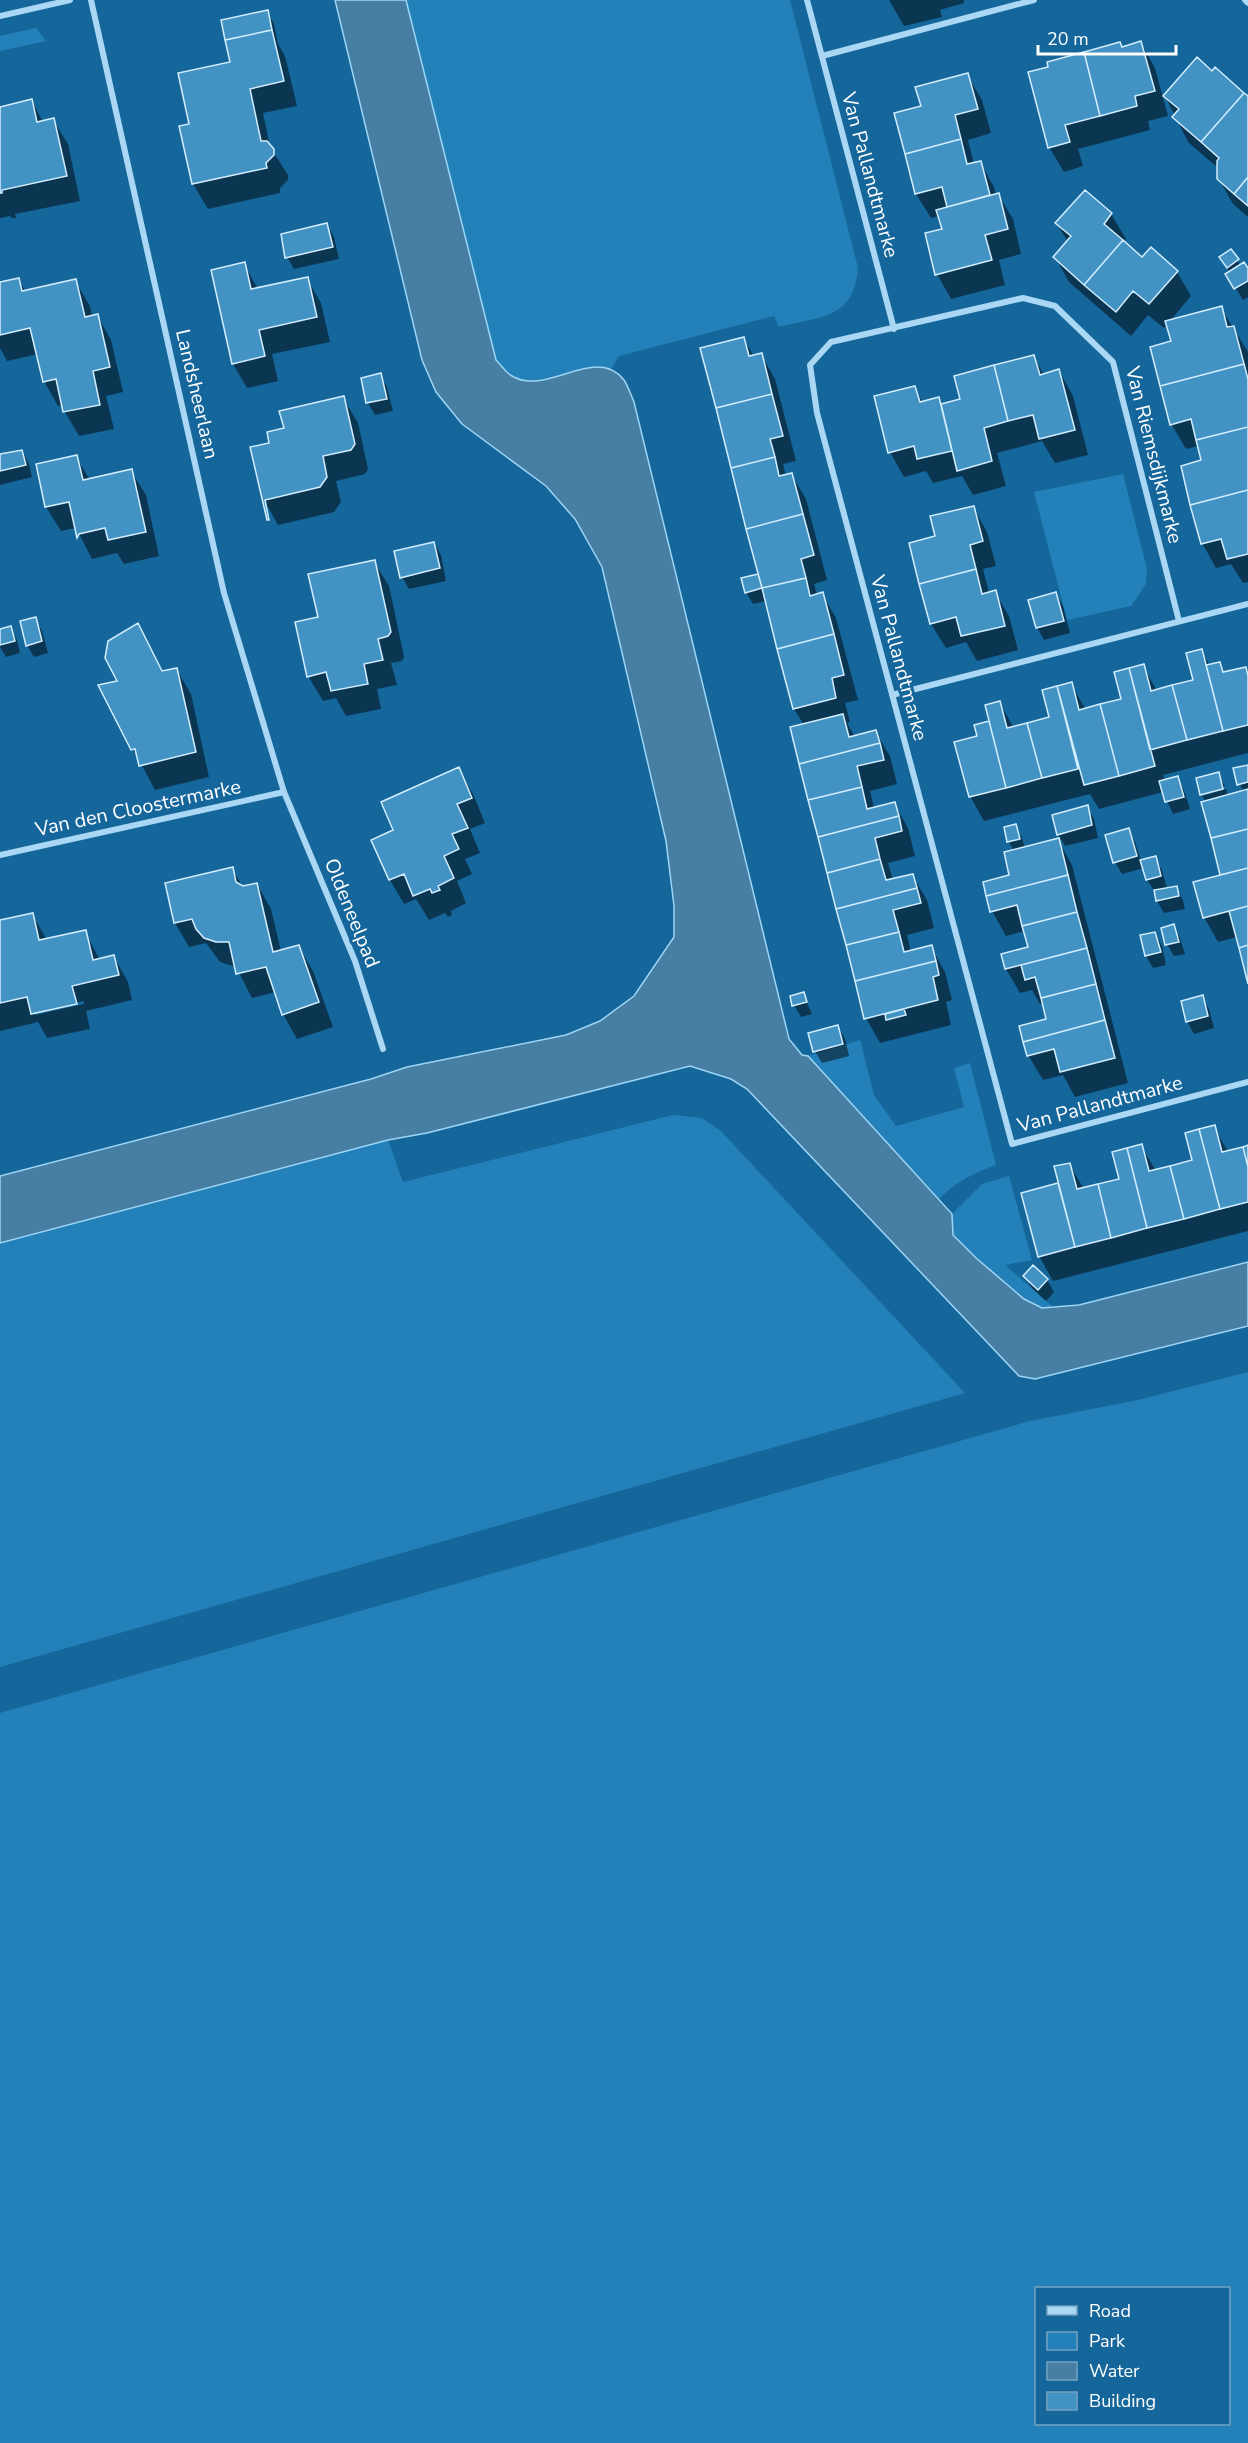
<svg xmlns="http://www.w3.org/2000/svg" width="1248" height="2443" viewBox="0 0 1248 2443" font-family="'Nunito Sans',sans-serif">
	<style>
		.green { fill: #2480b8; fill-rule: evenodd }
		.water { fill: #477fa4; stroke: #9cd5f5; stroke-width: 1.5 }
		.shadow { fill: #0007; fill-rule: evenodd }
		.building { fill: #4292c3; stroke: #d2edfd; stroke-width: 1.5 }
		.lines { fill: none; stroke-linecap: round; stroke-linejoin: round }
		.street { stroke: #aad7f3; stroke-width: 6 }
		.labels { text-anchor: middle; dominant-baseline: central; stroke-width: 6; stroke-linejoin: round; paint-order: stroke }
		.street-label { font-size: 20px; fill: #fff; stroke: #15669b }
	</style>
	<rect width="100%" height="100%" fill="#15669b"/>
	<path class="green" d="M406 0H790L858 268C854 320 820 316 779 327L774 316 619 356 611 370 602 367 528 382 512 376 496 360Z
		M36 28 46 41 0 51V36Z
		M1123 474 1147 569 1146 584 1131 606 1067 620 1034 492Z
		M860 1040 874 1095 896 1126 964 1107 954 1068 970 1063 996 1165C974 1173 955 1182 939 1199L808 1056Z
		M673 1115 702 1118 721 1131 965 1393 0 1667V1243L388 1140 403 1182Z
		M1009 1176 1032 1260 1005 1265 1053 1307 1041 1308 1024 1299 976 1258 953 1235 952 1214 982 1184Z
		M1248 1372V2443H0V1713L1030 1421 1138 1400ZM1036 2288H1228V2424H1036Z"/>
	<path class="water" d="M335 0H406L496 360C501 365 506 373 512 376 547 397 595 344 624 380 628 386 631 395 634 402L789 1039 802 1055 808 1056 952 1214 953 1235 976 1258 1024 1299 1042 1308 1079 1305 1248 1262V1326L1035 1379 1019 1376 747 1089 731 1079 690 1066 427 1133 388 1140 0 1243V1176L371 1079 407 1067 566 1035 600 1021 634 996 674 937V906L666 841 602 567 575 519 546 486 462 424 436 392 422 360Z"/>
	<path class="shadow" d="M889 0H964V3L940 10 942 17 904 26Z
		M267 12 274 24 278 44 285 56 297 106 263 113 270 147 288 175V180L280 188V193L208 209 193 184 181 127 191 125Z
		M1141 43 1155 68 1168 116 1148 121 1150 130 1078 149 1083 166 1064 172 1049 147 1030 73Z
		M1213 73 1248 98V217L1233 204 1219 179 1218 168 1188 142 1165 96Z
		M967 75 982 100 991 133 968 140 974 164 980 162 994 187 996 195 998 194 1013 219 1021 254 999 260 1005 285 951 299 937 274 943 230 940 216 931 218 916 194 896 114 922 107Z
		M32 101 43 122 53 120 68 144 80 201 15 214 16 218H12L10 216 0 218V108Z
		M1085 192 1111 214 1126 239 1123 243 1142 259 1177 272 1191 296 1170 321 1221 308 1248 352V582L1243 583 1231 564 1216 568 1202 543 1203 462 1199 446 1186 449 1172 425 1152 348 1173 342 1168 324 1164 328 1148 315 1131 336 1069 282 1055 257 1068 242 1057 224Z
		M327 225 334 237 339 259 294 269 287 257Z
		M1230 251 1241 266 1248 270V297L1243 300 1227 274 1230 273 1221 257Z
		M244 264 258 289 307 279 321 303 330 342 272 354 278 381 247 388 233 364Z
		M18 279 26 292 75 281 90 306 92 316 97 315 111 340 123 392 106 396 114 429 79 436 65 412 63 405 58 406 44 381 38 354 7 361 0 348V283Z
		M743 338 754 356 761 354 775 379 796 461 783 464 786 476 791 474 806 499 827 580 814 584 817 595 822 594 836 618 858 700 845 703 850 722 847 723 855 737 875 731 890 756 897 784 870 791 874 808 894 803 908 828 915 856 888 863 893 880 912 875 927 900 934 928 907 935 911 952 931 947 945 972 952 1000 946 1002 951 1025 880 1043 866 1018 804 725 794 709 766 601 753 604 746 592 743 579 760 575Z
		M1034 357 1044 375 1059 371 1073 396 1088 455 1055 463 1042 441 997 453 1006 486 973 495 962 476 933 483 926 471 904 477 890 452 914 387 923 403 938 399 942 405 962 400Z
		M380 375 387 387 393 411 375 415 368 403Z
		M343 398 358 423 368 469 365 474 336 481 341 502 334 512 278 525 264 500 271 444 285 429Z
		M22 451 29 464 32 477 0 485V456Z
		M76 457 90 480 131 471 146 495 159 556 124 564 117 553 92 559 76 528 61 531 46 507Z
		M973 507 987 532 996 566 983 569 989 593 995 592 1009 616 1018 650 977 661 966 642 946 648 931 624 937 537Z
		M434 543 441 555 446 581 409 589 402 577Z
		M374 562 389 586 404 657 402 661 391 663 397 685 377 689 381 709 346 716 336 698 323 701 308 676 319 618Z
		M1056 594 1063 606 1070 633 1044 640 1037 627Z
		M35 619 42 631 48 653 34 657 27 645Z
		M10 627 17 640 20 653 6 657 0 647V630Z
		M151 650 163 672 176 669 191 694 209 777 155 790 133 749 119 682Z
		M1201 651 1210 666 1219 663 1225 673 1245 669 1248 674V753L1163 775 1165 781 1177 777 1184 790 1190 809 1173 814 1163 792 1099 809 1090 794 984 821 970 796 979 737 976 726 991 722 999 702 1014 728 1051 719 1044 691 1071 684 1086 710 1123 700 1143 666 1157 691 1195 681Z
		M1248 766V979L1237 937 1218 942 1204 917 1195 883 1222 876 1203 803 1206 802 1201 794 1197 779 1218 774 1225 786 1202 793V796L1226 789 1228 796 1243 792 1235 769Z
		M458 769 473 794 485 823 470 829 480 853 465 859 472 874 457 881 466 903 451 911 452 915 448 917 445 913 429 920 416 899 404 904 390 880 373 841 395 831Z
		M1087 807 1094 819 1098 838 1065 846 1058 834Z
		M1015 826 1022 838 1025 848 1058 840 1072 865 1128 1083 1075 1097 1063 1075 1043 1080 1028 1055 1048 1020 1044 1003 1040 1004 1032 990 1020 993 1006 969 1030 948 1025 931 1006 936 992 911 1011 876 1014 851 1009 842 1005 828Z
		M1128 830 1135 842 1141 861 1155 858 1162 870 1167 889 1176 887 1183 900 1185 909 1164 913 1157 901 1155 892 1147 880 1144 868 1122 874 1115 862Z
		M232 869 243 887 257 884 271 909 281 951 298 946 313 971 333 1027 297 1039 283 1014 276 992 252 998 236 967 220 962 206 943 189 947 175 923Z
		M32 914 47 940 85 932 100 960 114 957 128 982 132 1000 86 1011 90 1029 47 1038 38 1022 0 1031V921ZM84 1001V1004L35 1015V1012Z
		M1173 926 1180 938 1185 954 1174 956 1167 944Z
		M1155 933 1162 946 1166 965 1153 968 1146 956Z
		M803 994 812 1014 801 1017 794 1005Z
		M1202 997 1209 1009 1214 1028 1194 1034 1187 1021Z
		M838 1027 845 1039 849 1056 822 1063 815 1051Z
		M1214 1127 1228 1152 1248 1147V1231L1053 1281 1039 1256 1023 1194 1060 1184 1069 1164 1084 1189 1121 1180 1141 1146 1156 1171 1194 1161Z
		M1025 1276 1047 1280 1054 1292 1046 1301 1032 1288Z"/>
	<path class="building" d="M268 10 272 30 225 40 221 20Z
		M272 30 284 81 250 89 261 141H267L274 149V155L266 163 267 168 192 184 179 126 189 124 178 73 230 62 225 40Z
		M1141 41 1155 91 1135 96 1137 106 1100 116 1084 52 1120 42 1122 47Z
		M1084 52 1100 116 1065 125 1070 142 1048 148 1028 72 1048 67 1047 62Z
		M1197 57 1212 71 1215 67 1244 93 1201 142 1172 117 1179 109 1163 96Z
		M968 73 978 109 955 115 961 139 905 154 894 113 921 106 915 87Z
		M1244 93 1248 96V177L1234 194 1217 179V161L1219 158 1201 142Z
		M32 99 37 122 54 118 67 176 2 190V193H0V107Z
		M961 139 967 164 981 161 990 195 947 207 942 187 915 194 905 154Z
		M1248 177V206L1234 194Z
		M1085 190 1112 213 1104 224 1123 240 1084 285 1053 257 1071 236 1055 223Z
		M999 193 1008 229 985 235 992 260 935 275 925 233 942 229 936 210Z
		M327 223 333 247 285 258 281 234Z
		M1123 240 1142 257 1151 247 1178 271 1149 304 1133 291 1116 312 1084 285Z
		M1231 249 1239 259 1227 268 1219 257Z
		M245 262 251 289 308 277 317 317 259 330 265 356 232 364 211 270Z
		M1244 262 1248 268V281L1234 289 1225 274Z
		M19 278 22 291 76 279 85 317 98 314 110 367 93 371 100 405 63 412 56 379 43 382 30 328 0 335V282Z
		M1222 306 1227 327 1234 326 1244 364 1160 386 1150 347 1171 341 1165 321Z
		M744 337 749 356 762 353 772 394 716 408 700 348Z
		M1034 355 1040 375 1059 369 1075 430 1039 439 1033 415 1008 421 994 365Z
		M1244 364 1248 379V427L1196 440 1191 419 1170 425 1160 386Z
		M994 365 1008 421 984 428 992 461 957 471 941 404 960 399 954 376Z
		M381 373 387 399 366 403 361 378Z
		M915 386 920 402 939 397 952 451 917 459 914 446 888 453 874 396Z
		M772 394 783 436 770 439 775 457 731 468 716 408Z
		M344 396 355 444 351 450 323 456 327 477 320 487 265 500 269 520H267L250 447 269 443 267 432 284 428 279 411Z
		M1248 427V490L1190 505 1181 466 1201 460 1196 440Z
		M22 450 26 465 0 471V454Z
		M77 455 83 480 132 469 146 532 108 540 105 528 79 534 77 538 69 502 45 507 36 464Z
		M775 457 779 476 792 473 803 514 746 529 731 468Z
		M1248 490V554L1227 559 1221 539 1201 544 1190 505Z
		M974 506 983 541 970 545 976 569 919 584 909 543 935 536 930 516Z
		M803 514 814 555 801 559 806 578 762 588 746 529Z
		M434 542 440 568 400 578 394 551Z
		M375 560 391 632 388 636 378 639 383 660 364 664 368 684 331 691 326 672 307 677 295 622 318 617 308 574Z
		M976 569 982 594 996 590 1005 626 961 636 956 617 930 624 919 584Z
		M758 574 762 588 745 593 741 578Z
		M806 578 810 596 823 592 834 634 777 649 762 588Z
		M1056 592 1064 621 1036 628 1028 600Z
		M36 617 42 641 26 646 20 621Z
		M138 623 162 671 177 668 196 752 139 766 135 749 131 750 98 685 117 681 105 658 108 641Z
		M11 626 15 641 0 645V629Z
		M834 634 844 675 832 678 836 698 793 709 777 649Z
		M1202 649 1223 731 1187 740 1172 685 1193 680 1186 653Z
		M1220 662 1223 672 1246 667 1248 676V725L1223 731 1206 665Z
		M1144 664 1151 691 1172 685 1187 740 1150 750 1129 668Z
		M1129 668 1155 766 1119 776 1100 704 1121 699 1114 672Z
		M1072 682 1079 710 1100 704 1119 776 1084 785 1057 686Z
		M1057 686 1078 769 1042 778 1027 723 1049 717 1042 690Z
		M1000 701 1007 728 1027 723 1042 778 1006 788 985 705Z
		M843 714 849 737 876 730 880 743 799 764 790 727Z
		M989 721 1006 788 969 797 954 742 977 736 974 725Z
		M880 743 884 760 857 766 862 787 808 800 799 764Z
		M1248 765V782L1237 785 1233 768Z
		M459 767 472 798 457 804 468 828 452 834 459 849 444 856 454 878 438 886 440 890 432 893 430 889 413 896 404 874 389 880 371 840 393 830 381 802Z
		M1219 772 1223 789 1200 795 1196 778Z
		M1178 776 1184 797 1165 802 1159 781Z
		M862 787 867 809 895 802 899 816 818 837 808 800Z
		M1248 789V829L1211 838 1201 802Z
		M1088 805 1092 825 1057 835 1052 815Z
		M899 816 902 831 875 838 880 859 827 873 818 837Z
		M1016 824 1020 839 1007 842 1004 827Z
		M1129 828 1137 856 1113 863 1105 835Z
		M1248 829V868L1220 875 1211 838Z
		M1059 838 1068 875 986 896 983 882 1009 875 1004 852Z
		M1156 856 1161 876 1146 880 1140 860Z
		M880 859 886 880 913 874 917 888 836 909 827 873Z
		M233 867 236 882 243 886 257 883 273 952 299 945 319 1002 282 1015 266 967 236 974 229 942H216L204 938 196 929 192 919 174 923 165 883Z
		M1248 868V906L1203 918 1193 882Z
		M1068 875 1077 912 1022 926 1017 905 990 912 986 896Z
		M1177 886 1179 896 1156 901 1154 890Z
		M917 888 921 903 893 910 899 932 846 945 836 909Z
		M1248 906V945L1239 948 1229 911Z
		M1077 912 1087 948 1005 969 1001 954 1028 947 1022 926Z
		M33 913 39 940 86 930 93 960 114 955 119 975 72 986 77 1004 31 1014 27 997 0 1003V920Z
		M1174 924 1179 942 1165 945 1161 928Z
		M899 932 904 952 932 945 936 961 855 981 846 945Z
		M1155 932 1161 952 1145 956 1140 935Z
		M1248 945V984L1239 948Z
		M1087 948 1096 984 1041 998 1035 977 1025 980 1021 965Z
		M936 961 939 975 933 977 938 1000 864 1019 855 981Z
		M1096 984 1105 1020 1023 1042 1019 1026 1046 1019 1041 998Z
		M804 992 807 1002 792 1006 790 996Z
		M1203 995 1208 1016 1186 1022 1181 1001Z
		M904 1009 906 1015 886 1020 885 1014Z
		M1105 1020 1115 1058 1060 1072 1054 1049 1027 1056 1023 1042Z
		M838 1025 843 1044 813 1052 808 1033Z
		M1215 1125 1222 1152 1243 1147 1248 1167V1202L1220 1209 1199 1129Z
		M1199 1129 1220 1209 1184 1219 1170 1166 1192 1160 1185 1133Z
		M1142 1144 1149 1171 1170 1166 1184 1219 1147 1228 1127 1148Z
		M1248 1145V1167L1243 1147Z
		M1127 1148 1147 1228 1111 1238 1098 1184 1119 1179 1112 1152Z
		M1070 1163 1077 1189 1098 1184 1111 1238 1075 1247 1054 1166Z
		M1058 1183 1075 1247 1038 1257 1021 1193Z
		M1033 1265 1048 1279 1038 1290 1023 1276Z"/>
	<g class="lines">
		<path class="street" d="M91 0 224 593 284 792 355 961 383 1049
			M807 0 894 329
			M1245 0 1248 3
			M0 16 70 0
			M822 56 1034 0
			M1179 621 1113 362 1055 306 1023 298 831 342 810 365 817 413 1012 1144 1248 1082
			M892 695 1248 604
			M0 855 284 792"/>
	</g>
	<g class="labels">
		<g class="street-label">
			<text transform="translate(870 175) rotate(75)">Van Pallandtmarke</text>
			<text transform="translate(197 394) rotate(77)">Landsheerlaan</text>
			<text transform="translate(1154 455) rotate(76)">Van Riemsdijkmarke</text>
			<text transform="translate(899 658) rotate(75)">Van Pallandtmarke</text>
			<text transform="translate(138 808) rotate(-12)">Van den Cloostermarke</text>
			<text transform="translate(352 913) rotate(68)">Oldeneelpad</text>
			<text transform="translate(1100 1104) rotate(-15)">Van Pallandtmarke</text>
		</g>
	</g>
	<rect x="1035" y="2287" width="195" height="138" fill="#15669b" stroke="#73a3c3" stroke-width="1.5"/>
	<rect x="1047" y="2306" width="30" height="9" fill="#aad7f3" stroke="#73a3c3" stroke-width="1.5"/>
	<text x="1089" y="2317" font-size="18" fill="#ffffff">Road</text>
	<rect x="1047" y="2332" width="30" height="18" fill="#2480b8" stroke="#73a3c3" stroke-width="1.5"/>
	<text x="1089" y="2347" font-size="18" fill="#ffffff">Park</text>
	<rect x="1047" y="2362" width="30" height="18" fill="#477fa4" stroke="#73a3c3" stroke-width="1.5"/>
	<text x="1089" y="2377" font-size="18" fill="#ffffff">Water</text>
	<rect x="1047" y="2392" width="30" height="18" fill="#4292c3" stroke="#73a3c3" stroke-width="1.5"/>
	<text x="1089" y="2407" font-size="18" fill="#ffffff">Building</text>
	<path d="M1038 45v9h138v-9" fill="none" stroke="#ffffff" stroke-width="3"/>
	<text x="1047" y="45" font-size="18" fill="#ffffff" stroke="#15669b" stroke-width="4.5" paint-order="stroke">20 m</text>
</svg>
